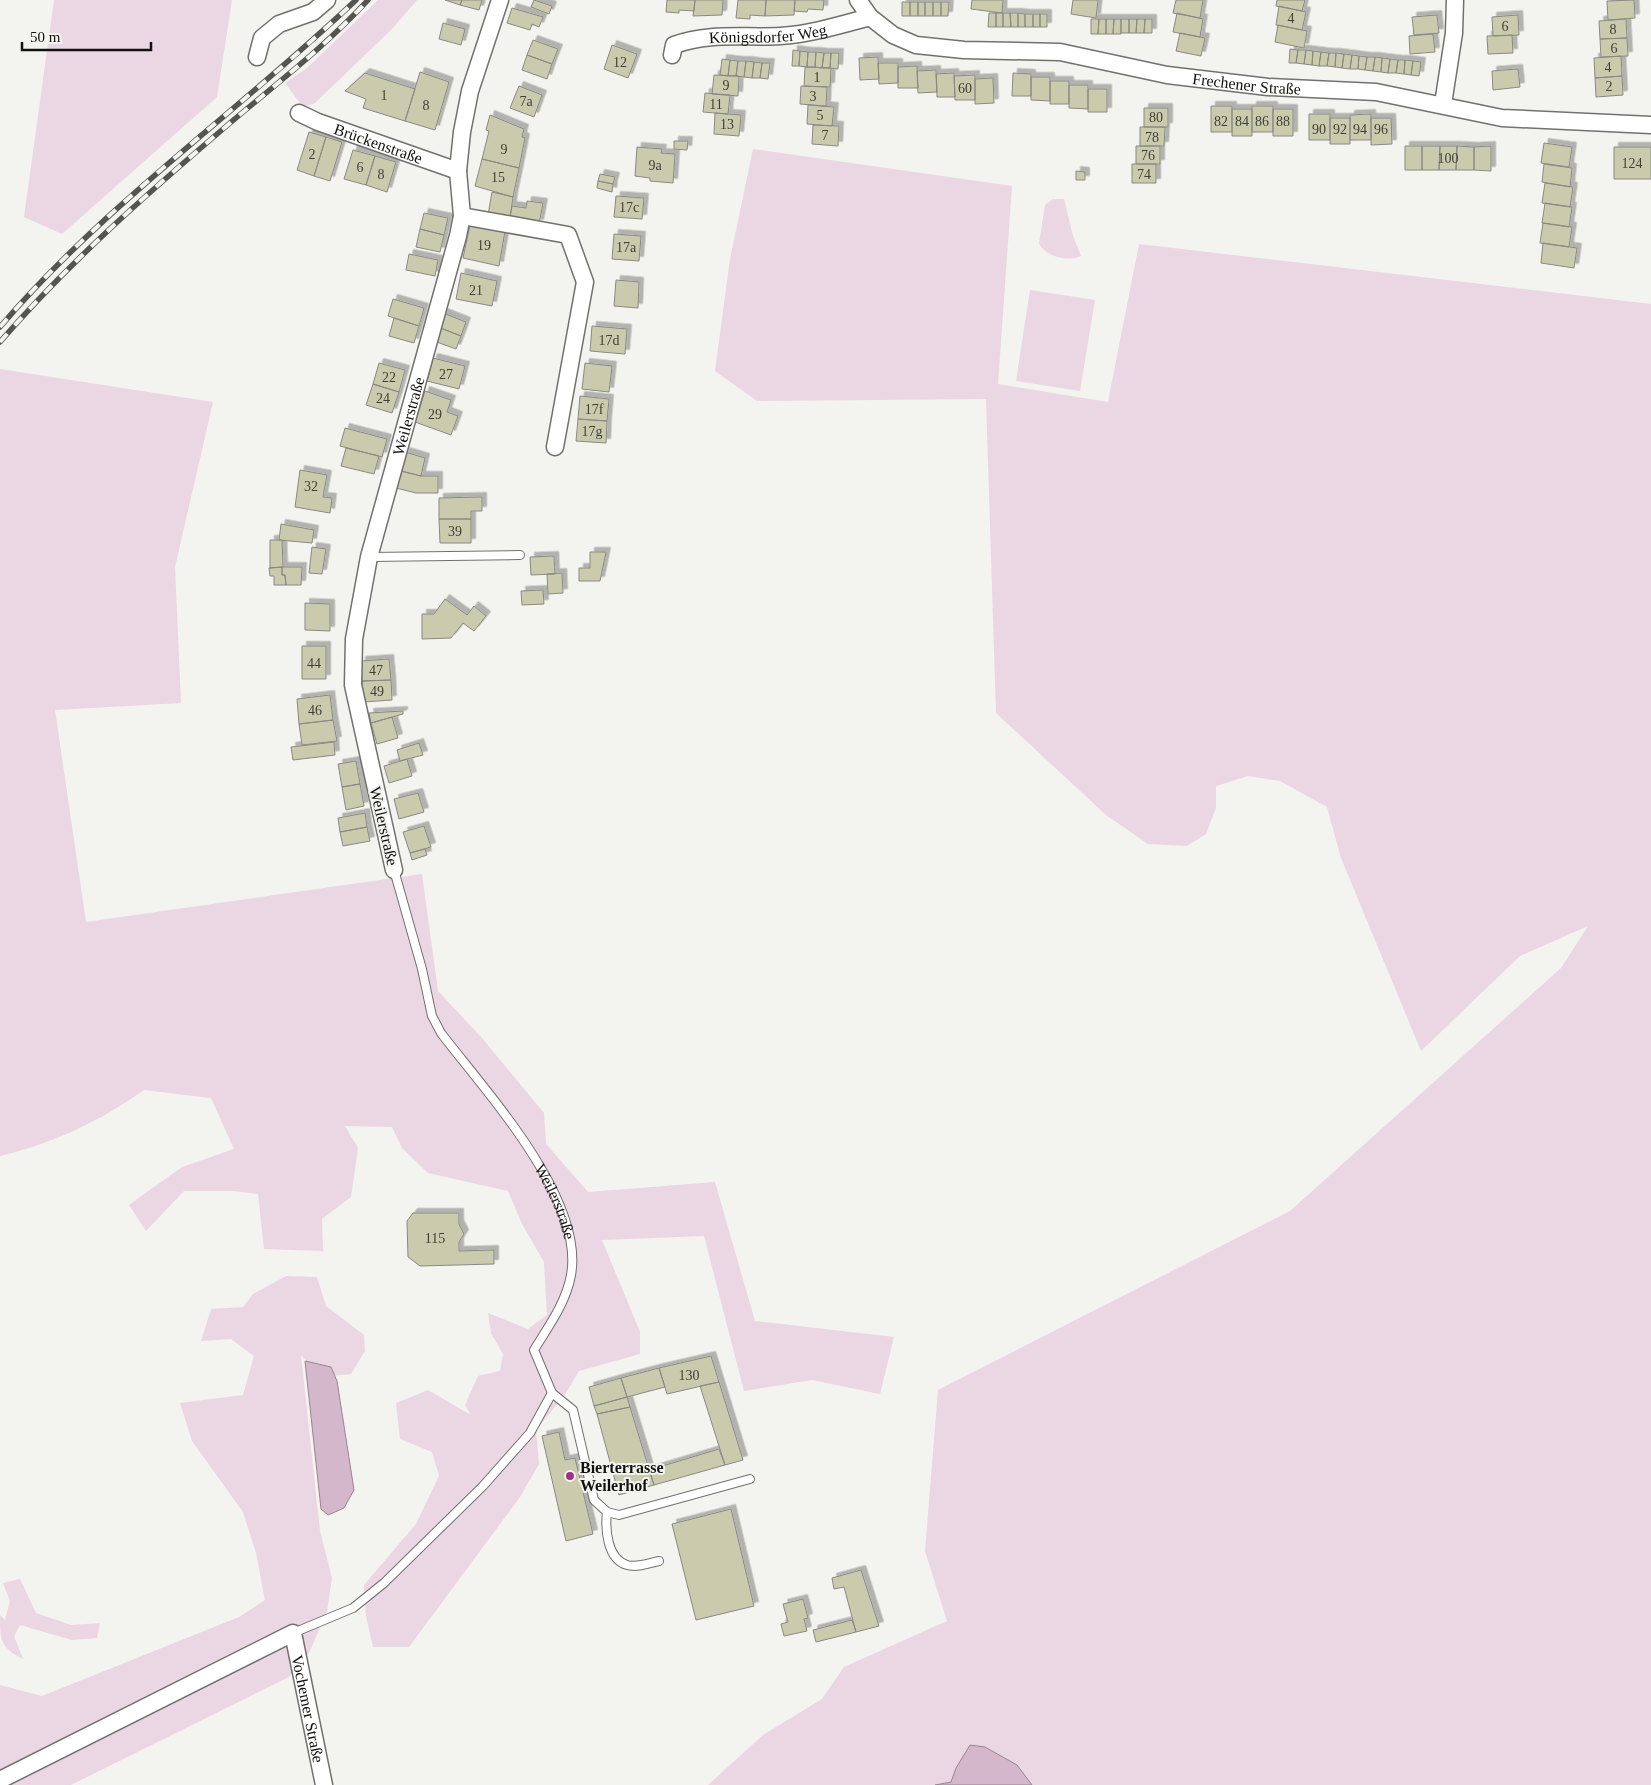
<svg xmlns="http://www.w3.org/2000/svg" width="1651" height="1785" viewBox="0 0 1651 1785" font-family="'Times New Roman',serif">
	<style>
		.green { fill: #ebd6e4 }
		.water { fill: #d4b7ca; stroke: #9a8592 }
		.building { fill: #cacbac; stroke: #898985; filter: url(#shadow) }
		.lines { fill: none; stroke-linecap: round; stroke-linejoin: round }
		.service-casing { stroke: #71716e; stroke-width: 10 }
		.minor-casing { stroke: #71716e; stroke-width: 19 }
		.service { stroke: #fff; stroke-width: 8 }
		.minor { stroke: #fff; stroke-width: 16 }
		.rail-casing { stroke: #545451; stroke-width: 5.5 }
		.rail { stroke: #f3f3ef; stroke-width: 4; stroke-dasharray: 11; stroke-linecap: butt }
		.poi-dot { fill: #a32e88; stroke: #f3f3ef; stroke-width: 2 }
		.labels { text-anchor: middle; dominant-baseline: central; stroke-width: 4; stroke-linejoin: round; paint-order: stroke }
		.number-label { font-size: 14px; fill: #3f4036 }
		.street-label { font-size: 16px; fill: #11110f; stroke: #f3f3ef }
		.poi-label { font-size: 16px; font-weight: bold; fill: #11110f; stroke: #f3f3ef; text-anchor: start }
	</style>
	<defs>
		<filter id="shadow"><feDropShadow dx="4.5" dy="-4.5" stdDeviation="0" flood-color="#0004"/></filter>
	</defs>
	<rect width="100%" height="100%" fill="#f3f3ef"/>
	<path class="green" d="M54 0H232L217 97 62 234 24 217Z
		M378 0H417L393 28 315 103 303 107 285 83 307 68Z
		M753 149 1012 186 998 384 1108 402 1139 244 1651 304V1785H1032L1017 1765 985 1747 971 1745 956 1768 951 1782 937 1785H708L763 1735 822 1699 844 1667 947 1621 925 1551 938 1390 1290 1211 1561 968 1588 926 1520 956 1421 1051 1341 858 1327 807 1280 781 1248 776 1216 786V808L1206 834 1187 846 1148 844 1106 815 996 713 986 399 757 401 715 371 730 259Z
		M1053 199H1064L1073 236 1081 256C1069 262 1045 257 1039 243L1045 205Z
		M1030 290 1095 300 1080 391 1016 381Z
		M0 369 213 402 175 567 181 703 55 710 86 922 422 874 438 991 481 1037 544 1113 546 1144 588 1192 715 1182 755 1321 894 1337 880 1394 812 1380 744 1391 704 1236 602 1240 640 1332V1354L579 1371 564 1396 536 1430 539 1464 520 1497 409 1647H373L366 1616 364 1585 416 1524 439 1476 432 1452 400 1439 396 1403 428 1390 471 1415 465 1405 478 1376 500 1371 503 1354 491 1333 488 1313 528 1329 547 1315 544 1262 522 1224 508 1191 428 1173 402 1148 392 1127 345 1126 358 1148 351 1197 322 1219 323 1251 264 1249 258 1194 234 1191H184L146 1231 129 1205 182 1167 234 1149 211 1098 144 1090C100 1121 52 1144 0 1156Z
		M286 1276 317 1277 326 1306 364 1335 365 1351 351 1374 320 1377 301 1355 320 1531 332 1578 327 1611 309 1653 289 1677 71 1785H0V1685L42 1696 239 1617 265 1600 256 1553 243 1512 192 1441 180 1403 243 1395 254 1356 231 1339 201 1341 211 1309 243 1307 253 1294Z
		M20 1579 36 1613 71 1625 100 1623 97 1638 72 1640 20 1625 14 1636 23 1659C0 1647 0 1640 0 1615L5 1620 10 1601 3 1583Z"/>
	<path class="water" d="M305 1361 331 1367 337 1381 354 1490 344 1508 328 1515 321 1509Z
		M970 1745 985 1747 1017 1765 1032 1785H935L951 1782 956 1768Z"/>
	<path class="building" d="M445 0H462L460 5Z
		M462 0H482L479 10 460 5Z
		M534 0 552 6 549 14 531 7Z
		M667 0H695L694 11 679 10V13L666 12Z
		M695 0H723L722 15 693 16Z
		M738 0H766L765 16 750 15V19L736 18Z
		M766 0H795L794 15 765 16Z
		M795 0H824L823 10 808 9 807 12 794 11Z
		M972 0H1003L1002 13 971 9Z
		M1073 0H1098L1096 18 1071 14Z
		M1176 0H1203L1200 18 1173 13Z
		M1277 0H1305L1302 11 1276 6Z
		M1634 0 1635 18 1608 20 1607 1Z
		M902 2H910V16H902Z
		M910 2H918V16H910Z
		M918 2H925V16H918Z
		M925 2H933V16H925Z
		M933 2H941V16H933Z
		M941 2H949L948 16H941Z
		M1279 6 1306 12 1302 30 1276 25Z
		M512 8 543 17 539 27 532 24 530 30 507 23Z
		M989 13H996V27H988Z
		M996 13H1003V27H996Z
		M1003 13H1010L1011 27H1003Z
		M1010 13H1018V27H1011Z
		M1018 13 1025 14V27H1018Z
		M1177 13 1203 19 1200 37 1173 32Z
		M1025 14H1033V27H1025Z
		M1033 14H1040V27H1033Z
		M1040 14H1047V27H1040Z
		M1437 15 1439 33 1414 35 1412 17Z
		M1518 15 1519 35 1493 36 1492 17Z
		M1091 19H1099L1098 34H1091Z
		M1099 19H1106V34H1098Z
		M1106 19H1114L1113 34H1106Z
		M1114 19H1121V34H1113Z
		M1121 19H1129V33H1121Z
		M1129 19H1137L1136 33H1129Z
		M1137 19H1145L1144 33H1136Z
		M1145 19H1152V33H1144Z
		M1626 19 1627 38 1600 39 1599 21Z
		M443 23 465 29 461 45 439 39Z
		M1278 25 1307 31 1304 48 1275 42Z
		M1180 33 1205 38 1201 56 1176 51Z
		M1433 34 1435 52 1410 54 1409 36Z
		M1512 35 1513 53 1488 54 1487 36Z
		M1627 38 1628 56 1601 57 1600 39Z
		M533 40 558 49 552 64 527 55Z
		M612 45 637 54 628 78 604 69Z
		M1290 49 1298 50 1296 63H1289Z
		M793 50 800 51 799 66H792Z
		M1298 50H1306L1304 64 1296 63Z
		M1306 50 1313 51 1312 65 1304 64Z
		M800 51 808 52 807 67 799 66Z
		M1313 51 1321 52 1319 66 1312 65Z
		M808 52H816L815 67H807Z
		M816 52 824 53 822 68 815 67Z
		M1321 52 1329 53 1327 66H1319Z
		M824 53H831L830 68H822Z
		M831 53H839L838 69 830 68Z
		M1329 53H1336L1335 67 1327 66Z
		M1336 53 1344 54 1342 68 1335 67Z
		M1344 54 1352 55 1350 69 1342 68Z
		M527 55 552 64 547 79 522 70Z
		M1352 55 1359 56 1358 69H1350Z
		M1359 56 1367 57 1365 70 1358 69Z
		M1621 56 1622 76 1595 78 1594 58Z
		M878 57 879 79 860 80 859 58Z
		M1367 57H1375L1373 71 1365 70Z
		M1375 57 1382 58 1381 72 1373 71Z
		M1382 58 1390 59 1388 73 1381 72Z
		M722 59 730 60 728 76 720 75Z
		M1390 59 1398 60 1396 73H1388Z
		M730 60 738 61 736 76H728Z
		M1398 60H1405L1404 74 1396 73Z
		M1405 60 1413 61 1411 75 1404 74Z
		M738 61H746L744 77 736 76Z
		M746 61 754 62 752 78 744 77Z
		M1413 61 1421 62 1419 76 1411 75Z
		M754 62 762 63 760 78H752Z
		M762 63H770L768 79 760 78Z
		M878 63H898V83L879 84Z
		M917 66 918 88H898V67Z
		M805 67 831 68 830 87 804 86Z
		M1518 69 1520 87 1493 90 1492 71Z
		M936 70 937 92 918 93 917 71Z
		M420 72 449 82 435 130 405 121Z
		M365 73 415 89 405 121 363 108 366 99 345 91Z
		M954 73 955 97H937L936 74Z
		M1013 73 1031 74V96H1012Z
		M714 75 739 76 738 96 712 94Z
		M975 75V100H955L954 76Z
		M1622 76 1623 95 1596 97 1595 78Z
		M1031 77H1050V101L1031 100Z
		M993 78 994 103 975 104V79Z
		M1050 81H1069V104H1050Z
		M1069 85H1088V109L1069 108Z
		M519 86 542 95 534 117 510 108Z
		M801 86 827 87 826 106 800 104Z
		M1088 89H1107V112H1088Z
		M705 93 730 95 728 114 703 112Z
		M808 105 834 107 832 126 807 124Z
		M1211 106H1232V132H1211Z
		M1252 106H1273V132H1252Z
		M1144 108H1168V127H1144Z
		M1232 109H1252V136H1232Z
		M1273 109H1293V136H1273Z
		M715 113 741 115 739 136 714 134Z
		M1309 114H1330V140H1309Z
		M1371 114V140H1350V115Z
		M490 115 524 129 522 137 525 138 519 168 482 159 489 131 486 130Z
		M1330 118H1350V144H1330Z
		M1371 118H1391L1392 144 1371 145Z
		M813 125 839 126 838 146 812 144Z
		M1140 127H1165L1164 146H1140Z
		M309 132 326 137 314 176 297 170Z
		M326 137 342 142 330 181 314 176Z
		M674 141H688L687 150 674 149Z
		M1544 143 1572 147 1569 167 1541 163Z
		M1136 146H1160V164H1136Z
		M1405 146H1422V170H1405Z
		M1422 146H1440L1439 170H1422Z
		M1440 146H1457L1456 170H1439Z
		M1457 146 1474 147V170H1456Z
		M1491 146V171L1474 170V147Z
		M637 147 662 149 661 153 675 154 673 183 650 181V178L635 176Z
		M1614 147H1651V179H1614Z
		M353 150 375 156 366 185 344 179Z
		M375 156 396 162 387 192 366 185Z
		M482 159 519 168 513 197 475 186Z
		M1132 164H1156V183H1132Z
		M1544 164 1572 168 1570 187 1542 182Z
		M1076 171 1085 172V180H1076Z
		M600 174 615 177 613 184 598 181Z
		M598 181 613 184 612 192 597 188Z
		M1545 183 1573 187 1570 207 1542 203Z
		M492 192 513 197 510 218 488 215Z
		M616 196 644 198 642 219 614 217Z
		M527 201 543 203 539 224 510 218 512 206 526 208Z
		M1545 203 1572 207 1569 227 1542 223Z
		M424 213 448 218 444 235 420 229Z
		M1543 223 1572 227 1569 247 1540 243Z
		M470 225 505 231 499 266 463 258Z
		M420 229 444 235 440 252 416 247Z
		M614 234 641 236 639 261 612 259Z
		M1543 243 1577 248 1574 268 1541 263Z
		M409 254 438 260 435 276 406 270Z
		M461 273 497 281 492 306 456 299Z
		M616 280 639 282 638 308 614 306Z
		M393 299 424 308 419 326 388 316Z
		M443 313 466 322 461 336 438 327Z
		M394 318 419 326 414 343 389 336Z
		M592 326 627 329 625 354 590 351Z
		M438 327 461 336 456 349 434 341Z
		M433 358 465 366 459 389 427 381Z
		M379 363 405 370 399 392 373 384Z
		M585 363 612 366 609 392 582 389Z
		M373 384 399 392 392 413 366 405Z
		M425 391 451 400 447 412 458 416 451 435 415 422Z
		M580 396 609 399 607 421 578 419Z
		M578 419 607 421 606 443 576 441Z
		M345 428 387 439 382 457 340 446Z
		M346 448 379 456 374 474 341 466Z
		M405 452 425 458 421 476 401 471Z
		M300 470 327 475 323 497 332 498 330 513 295 507Z
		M401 471 421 476H438V493H416L396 488Z
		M482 497V511H471V519H439V498Z
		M439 519H471V543H440Z
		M281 524 314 530 312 543 279 540Z
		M270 540H282L283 567 270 568Z
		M312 547 326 549 322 574 309 573Z
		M590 552H606L600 581H579V568H590Z
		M554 556 555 574 531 575 530 557Z
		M282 567V575H285L286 585H274V576H270L269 568Z
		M282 567H302L301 585H286L285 575H282Z
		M562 573 563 593 548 594 547 574Z
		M543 590 544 604 522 605 521 591Z
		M445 599 467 615 474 606 486 616 474 631 463 623 451 638 422 639V614H434Z
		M305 603 330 604V631L305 630Z
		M302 646H326V679H302Z
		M389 659 391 680 362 681 361 661Z
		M391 680 392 700 364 702 362 681Z
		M330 695 333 720 299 724 297 699Z
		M403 711V714L371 723 369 713Z
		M392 717 398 738 377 744 371 723Z
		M333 720 337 741 302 745 299 724Z
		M334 742 335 755 293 760 291 747Z
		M419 743 423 755 400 761 397 750Z
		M407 759 412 776 389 783 384 766Z
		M356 761 360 784 342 787 338 764Z
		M360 784 364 806 346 810 342 787Z
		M418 793 424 812 399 819 394 799Z
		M365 813 367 827 340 832 338 818Z
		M424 826 431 847 410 853 403 832Z
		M367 827 370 841 343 846 340 832Z
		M425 849 427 855 412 860 410 853Z
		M413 1213H459V1224L464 1234 459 1242V1251L494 1250V1264L420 1266 408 1257 407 1221Z
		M711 1356 719 1382 667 1394 659 1368Z
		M659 1368 665 1387 627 1397 621 1378Z
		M621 1378 627 1397 594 1406 589 1387Z
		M719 1382 743 1460 725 1465 700 1386Z
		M627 1397 630 1407 597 1414 594 1406Z
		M630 1407 654 1485 619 1495 597 1414Z
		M559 1432 565 1460 575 1458 593 1534 566 1541 542 1436Z
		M719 1449 725 1465 654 1485 649 1470Z
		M731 1509 754 1606 696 1620 672 1524Z
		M861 1570 879 1626 856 1632 844 1587 834 1589 832 1578Z
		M803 1599 808 1618 804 1619 807 1631 784 1636 781 1624 788 1622 783 1604Z
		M852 1620 856 1632 816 1642 813 1630Z"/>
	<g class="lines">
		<g class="service-casing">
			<g id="service">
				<path d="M369 557 520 555"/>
				<path id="s1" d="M394 870 422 969 432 1016 441 1033C485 1091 585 1198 571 1275 566 1303 548 1327 534 1350L552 1393 573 1410 594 1500 607 1512 619 1515 750 1479"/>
				<path d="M607 1512C605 1529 607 1559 627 1565 637 1568 649 1563 659 1561"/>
				<path d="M293 1633 353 1608 384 1583 483 1486 530 1433 552 1393"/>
			</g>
		</g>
		<g class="minor-casing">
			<g id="minor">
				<path id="s2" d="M858 0 870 17 893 35 916 45 964 50 1060 52 1167 75 1268 87 1376 92 1502 118 1651 125"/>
				<path id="s3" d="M672 55 674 45C709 32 744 38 780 36 811 34 840 25 870 17"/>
				<path d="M257 57 262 38 279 24 313 12 327 0"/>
				<path d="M1443 104 1454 33 1455 0"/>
				<path id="s4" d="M299 113 318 122 458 171"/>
				<path d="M462 216 568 235 585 282 555 447"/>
				<path id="s5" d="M394 870 353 685 354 639 369 557 458 236 462 216 458 171 462 132 470 91 500 0"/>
				<path id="s6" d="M0 1780 293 1633 324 1785"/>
			</g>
		</g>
		<use href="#service" class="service"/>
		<use href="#minor" class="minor"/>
		<g class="rail-casing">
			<path id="rail" d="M0 327C105 204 239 111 356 0
				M0 342C70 261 149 192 230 123 276 84 327 45 368 0"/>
		</g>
		<use href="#rail" class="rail"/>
	</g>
	<circle class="poi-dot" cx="570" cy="1476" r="5"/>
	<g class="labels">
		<g class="number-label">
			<text x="1291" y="18">4</text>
			<text x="1505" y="26">6</text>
			<text x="1613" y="29">8</text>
			<text x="1614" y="48">6</text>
			<text x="620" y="62">12</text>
			<text x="1608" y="67">4</text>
			<text x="817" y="77">1</text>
			<text x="726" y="85">9</text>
			<text x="1609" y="86">2</text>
			<text x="965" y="88">60</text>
			<text x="384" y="95">1</text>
			<text x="813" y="96">3</text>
			<text x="526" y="101">7a</text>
			<text x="716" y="104">11</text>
			<text x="426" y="105">8</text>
			<text x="820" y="115">5</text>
			<text x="1156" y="117">80</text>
			<text x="1221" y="121">82</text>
			<text x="1242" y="121">84</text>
			<text x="1262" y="121">86</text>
			<text x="1283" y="121">88</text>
			<text x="727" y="124">13</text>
			<text x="1319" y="129">90</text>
			<text x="1340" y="129">92</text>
			<text x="1360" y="129">94</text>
			<text x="1381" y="129">96</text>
			<text x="825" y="135">7</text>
			<text x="1152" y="137">78</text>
			<text x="504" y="149">9</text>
			<text x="312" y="154">2</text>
			<text x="1148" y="155">76</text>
			<text x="1448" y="158">100</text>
			<text x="1632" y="163">124</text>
			<text x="655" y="165">9a</text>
			<text x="360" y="167">6</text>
			<text x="381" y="174">8</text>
			<text x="1144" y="174">74</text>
			<text x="498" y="177">15</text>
			<text x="629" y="207">17c</text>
			<text x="484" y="245">19</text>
			<text x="626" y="247">17a</text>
			<text x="476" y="290">21</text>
			<text x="609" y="340">17d</text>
			<text x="446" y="374">27</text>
			<text x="389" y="377">22</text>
			<text x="383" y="398">24</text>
			<text x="594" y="409">17f</text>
			<text x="435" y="414">29</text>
			<text x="592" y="431">17g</text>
			<text x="311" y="486">32</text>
			<text x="455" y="531">39</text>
			<text x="314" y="663">44</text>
			<text x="376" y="670">47</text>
			<text x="377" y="691">49</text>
			<text x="315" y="710">46</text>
			<text x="435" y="1238">115</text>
			<text x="689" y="1375">130</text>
		</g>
		<g class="street-label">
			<text stroke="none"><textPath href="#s3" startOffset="105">Königsdorfer Weg</textPath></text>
			<text stroke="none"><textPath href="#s2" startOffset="409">Frechener Straße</textPath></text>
			<text stroke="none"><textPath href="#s4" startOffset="85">Brückenstraße</textPath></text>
			<text stroke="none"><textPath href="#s5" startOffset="465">Weilerstraße</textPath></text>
			<text transform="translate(384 826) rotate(77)">Weilerstraße</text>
			<text stroke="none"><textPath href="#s1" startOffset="375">Weilerstraße</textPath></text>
			<text stroke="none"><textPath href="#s6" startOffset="405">Vochemer Straße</textPath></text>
		</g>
		<g class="poi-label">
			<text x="580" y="1467">Bierterrasse<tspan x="580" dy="18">Weilerhof</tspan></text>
		</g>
	</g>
	<path d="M22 42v8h129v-8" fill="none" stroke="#11110f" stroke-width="2.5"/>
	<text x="30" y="42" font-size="15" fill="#11110f" stroke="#f3f3ef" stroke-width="4" paint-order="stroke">50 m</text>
</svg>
